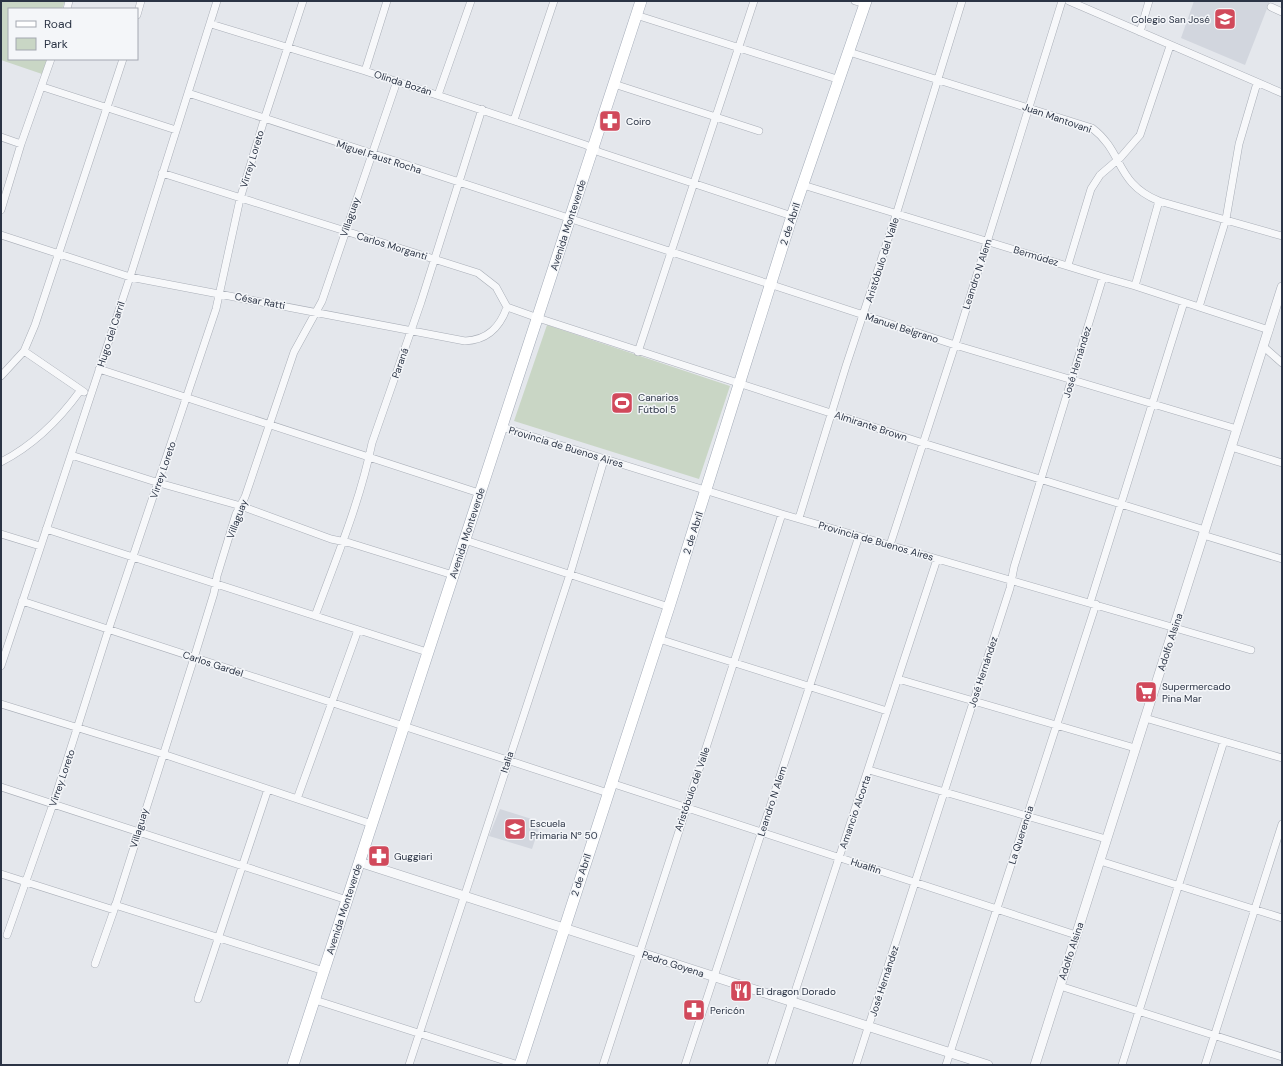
<svg xmlns="http://www.w3.org/2000/svg" width="1283" height="1066" viewBox="0 0 1283 1066" font-family="'DM Sans',sans-serif">
	<style>
		.built { fill: #d2d6de }
		.green { fill: #c9d6c5 }
		.lines { fill: none; stroke-linecap: round; stroke-linejoin: round }
		.minor-casing { stroke: #a9aeb7; stroke-width: 8 }
		.tertiary-casing { stroke: #a9aeb7; stroke-width: 10 }
		.primary-casing { stroke: #a3abb8; stroke-width: 12 }
		.minor { stroke: #f7f8fa; stroke-width: 7 }
		.tertiary { stroke: #f7f8fa; stroke-width: 9 }
		.primary { stroke: #fff; stroke-width: 11 }
		.labels { text-anchor: middle; dominant-baseline: central; stroke-width: 3; stroke-linejoin: round; paint-order: stroke }
		.poi-label { font-size: 10px; fill: #2b3445; stroke: #f4f6f9; text-anchor: start }
		.street-label { font-size: 10px; fill: #2b3445; stroke: #f4f6f9 }
	</style>
	<rect width="100%" height="100%" fill="#e4e7ec"/>
	<path class="built" d="M1194 1H1270L1245 65 1181 38Z
		M500 809 541 822 532 849 489 836Z"/>
	<path class="green" d="M1 1H65L62 9H9V59H47L42 74 1 60Z
		M547 325 730 386 699 479 514 421Z"/>
	<g class="lines">
		<g class="minor-casing">
			<path id="minor" d="M855 1 865 4
				M1069 1 1282 93
				M1271 7 1282 12
				M67 9 69 1
				M137 15 141 1
				M636 15 840 80
				M211 24 365 71 586 145 599 152 792 216
				M1140 32 1149 1
				M849 52 1092 128C1124 152 1115 183 1159 201L1282 236
				M365 71 387 1
				M614 84 759 131
				M43 87 176 130
				M188 93 955 345 1237 429
				M438 95 471 1
				M514 120 554 1
				M1 137 21 144
				M162 173 478 273 496 287 507 307 538 318 923 443 1205 530
				M803 185 1103 277 1135 286 1269 330
				M1 210 21 144 51 59
				M1 235 130 277 465 341C488 340 500 327 507 307
				M1068 265 1091 189 1100 175 1121 157 1140 135 1170 46
				M1135 286 1159 201
				M1199 307 1226 219 1239 144 1257 83
				M1264 347 1282 363
				M24 351 84 392
				M638 352 754 1
				M99 369 479 493
				M1 376 24 351 35 325 123 59
				M502 427 782 514 1251 650
				M1231 447 1282 463
				M71 455 159 483 241 506 331 539 350 543 453 575
				M1 462C34 445 59 420 80 391
				M799 518 846 366 896 215 962 1
				M46 529 427 652
				M1 534 40 546
				M1203 535 1282 559
				M465 540 669 607
				M890 545 955 345 1062 1
				M22 601 608 793
				M1090 603 1184 302
				M315 616C336 559 360 502 372 443L421 302 482 109
				M659 639 887 711
				M1 666 130 277 217 1
				M898 679 1135 748
				M1 704 163 754 372 824
				M1145 718 1282 758
				M869 770 1106 839
				M611 783 1076 935
				M1 787 347 900
				M297 799 358 630
				M1100 861 1282 918
				M1 874 114 910
				M115 905 324 971
				M7 935 53 804 109 628 216 309 240 199 264 120 303 1
				M95 964 114 910 194 658 214 593 217 576 236 514 245 497 294 352 322 301 397 81
				M1060 986 1282 1057
				M198 999 268 789
				M315 1000 518 1065
				M409 1065 570 574 604 460
				M603 1065 782 514
				M685 1065 859 536
				M771 1065 937 559
				M856 1065 1010 588 1014 567 1103 277
				M946 1065 1096 604
				M1122 1065 1224 741
				M1205 1065 1282 824"/>
		</g>
		<g class="tertiary-casing">
			<path id="tertiary" d="M359 862 988 1065
				M1035 1065 1282 287"/>
		</g>
		<g class="primary-casing">
			<path id="primary" d="M293 1065 641 1
				M520 1065 669 607 792 216 866 1"/>
		</g>
		<use href="#minor" class="minor"/>
		<use href="#tertiary" class="tertiary"/>
		<use href="#primary" class="primary"/>
	</g>
	<defs>
		<g id="school-square" transform="scale(1.15)"><rect x="-9" y="-9" width="18" height="18" rx="4" fill="#d1495b" stroke="#f4f6f9"/><path d="M0-5L7-2L0 1L-7-2ZM-4 1L0 2.5L4 1V4Q0 6-4 4Z" fill="#fff"/></g>
		<g id="pharmacy-square" transform="scale(1.15)"><rect x="-9" y="-9" width="18" height="18" rx="4" fill="#d1495b" stroke="#f4f6f9"/><path d="M-2-6h4v4h4v4h-4v4h-4v-4h-4v-4h4Z" fill="#fff"/></g>
		<g id="stadium-square" transform="scale(1.15)"><rect x="-9" y="-9" width="18" height="18" rx="4" fill="#d1495b" stroke="#f4f6f9"/><path d="M0-5a6.5 5 0 1 0 0 10a6.5 5 0 1 0 0-10ZM-3.5-1.8h7v3.6h-7Z" fill="#fff"/></g>
		<g id="supermarket-square" transform="scale(1.15)"><rect x="-9" y="-9" width="18" height="18" rx="4" fill="#d1495b" stroke="#f4f6f9"/><path d="M-6-5.5h2.5l.6 2H6L4.5 2H-2.5L-4.4-4H-6ZM-1.5 3.2a1.3 1.3 0 1 0 .1 0ZM3 3.2a1.3 1.3 0 1 0 .1 0Z" fill="#fff"/></g>
		<g id="restaurant-square" transform="scale(1.15)"><rect x="-9" y="-9" width="18" height="18" rx="4" fill="#d1495b" stroke="#f4f6f9"/><path d="M-5-6h1v4h1v-4h1v4h1v-4h1v5L-1.5 .5V6h-2V.5L-5-1ZM5-6V6H3V1.5H1.5Q1.5-4 5-6Z" fill="#fff"/></g>
	</defs>
	<g fill-rule="evenodd">
		<use href="#school-square" x="1225" y="19"/>
		<use href="#pharmacy-square" x="610" y="121"/>
		<use href="#stadium-square" x="622" y="403"/>
		<use href="#supermarket-square" x="1146" y="692"/>
		<use href="#school-square" x="515" y="829"/>
		<use href="#pharmacy-square" x="379" y="856"/>
		<use href="#restaurant-square" x="741" y="991"/>
		<use href="#pharmacy-square" x="694" y="1010"/>
	</g>
	<g class="labels">
		<g class="poi-label">
			<text x="1210" y="19" text-anchor="end">Colegio San José</text>
			<text x="626" y="121">Coiro</text>
			<text x="638" y="397">Canarios<tspan x="638" dy="12">Fútbol 5</tspan></text>
			<text x="1162" y="686">Supermercado<tspan x="1162" dy="12">Pina Mar</tspan></text>
			<text x="530" y="823">Escuela<tspan x="530" dy="12">Primaria Nº 50</tspan></text>
			<text x="394" y="856">Guggiari</text>
			<text x="756" y="991">El dragon Dorado</text>
			<text x="710" y="1010">Pericón</text>
		</g>
		<g class="street-label">
			<text transform="translate(403 83) rotate(18)">Olinda Bozán</text>
			<text transform="translate(1057 118) rotate(19)">Juan Mantovani</text>
			<text transform="translate(379 157) rotate(18)">Miguel Faust Rocha</text>
			<text transform="translate(252 159) rotate(-73)">Virrey Loreto</text>
			<text transform="translate(350 217) rotate(-71)">Villaguay</text>
			<text transform="translate(790 224) rotate(-72)">2 de Abril</text>
			<text transform="translate(568 225) rotate(-72)">Avenida Monteverde</text>
			<text transform="translate(392 246) rotate(17)">Carlos Morganti</text>
			<text transform="translate(1036 256) rotate(17)">Bermúdez</text>
			<text transform="translate(882 260) rotate(-72)">Aristóbulo del Valle</text>
			<text transform="translate(977 274) rotate(-72)">Leandro N Alem</text>
			<text transform="translate(260 301) rotate(11)">César Ratti</text>
			<text transform="translate(902 328) rotate(18)">Manuel Belgrano</text>
			<text transform="translate(111 334) rotate(-72)">Hugo del Carril</text>
			<text transform="translate(1077 362) rotate(-73)">José Hernández</text>
			<text transform="translate(400 363) rotate(-71)">Paraná</text>
			<text transform="translate(871 426) rotate(18)">Almirante Brown</text>
			<text transform="translate(566 447) rotate(17)">Provincia de Buenos Aires</text>
			<text transform="translate(163 470) rotate(-71)">Virrey Loreto</text>
			<text transform="translate(237 519) rotate(-69)">Villaguay</text>
			<text transform="translate(467 533) rotate(-72)">Avenida Monteverde</text>
			<text transform="translate(693 533) rotate(-72)">2 de Abril</text>
			<text transform="translate(876 541) rotate(16)">Provincia de Buenos Aires</text>
			<text transform="translate(1170 642) rotate(-72)">Adolfo Alsina</text>
			<text transform="translate(213 664) rotate(18)">Carlos Gardel</text>
			<text transform="translate(983 672) rotate(-72)">José Hernández</text>
			<text transform="translate(507 762) rotate(-72)">Italia</text>
			<text transform="translate(62 778) rotate(-71)">Virrey Loreto</text>
			<text transform="translate(692 789) rotate(-71)">Aristóbulo del Valle</text>
			<text transform="translate(772 801) rotate(-72)">Leandro N Alem</text>
			<text transform="translate(855 812) rotate(-71)">Amancio Alcorta</text>
			<text transform="translate(139 828) rotate(-73)">Villaguay</text>
			<text transform="translate(1021 835) rotate(-72)">La Querencia</text>
			<text transform="translate(866 866) rotate(18)">Hualfin</text>
			<text transform="translate(581 875) rotate(-72)">2 de Abril</text>
			<text transform="translate(344 909) rotate(-72)">Avenida Monteverde</text>
			<text transform="translate(1071 951) rotate(-72)">Adolfo Alsina</text>
			<text transform="translate(673 964) rotate(18)">Pedro Goyena</text>
			<text transform="translate(884 981) rotate(-72)">José Hernández</text>
		</g>
	</g>
	<rect width="1283" height="1066" fill="none" stroke="#2b3445" stroke-width="4"/>
	<rect x="8" y="8" width="130" height="52" fill="#f4f6f9" stroke="#a4a8b1"/>
	<rect x="16" y="21" width="20" height="6" fill="#ffffff" stroke="#a4a8b1"/>
	<text x="44" y="28" font-size="12" fill="#2b3445">Road</text>
	<rect x="16" y="38" width="20" height="12" fill="#c9d6c5" stroke="#a4a8b1"/>
	<text x="44" y="48" font-size="12" fill="#2b3445">Park</text>
</svg>
